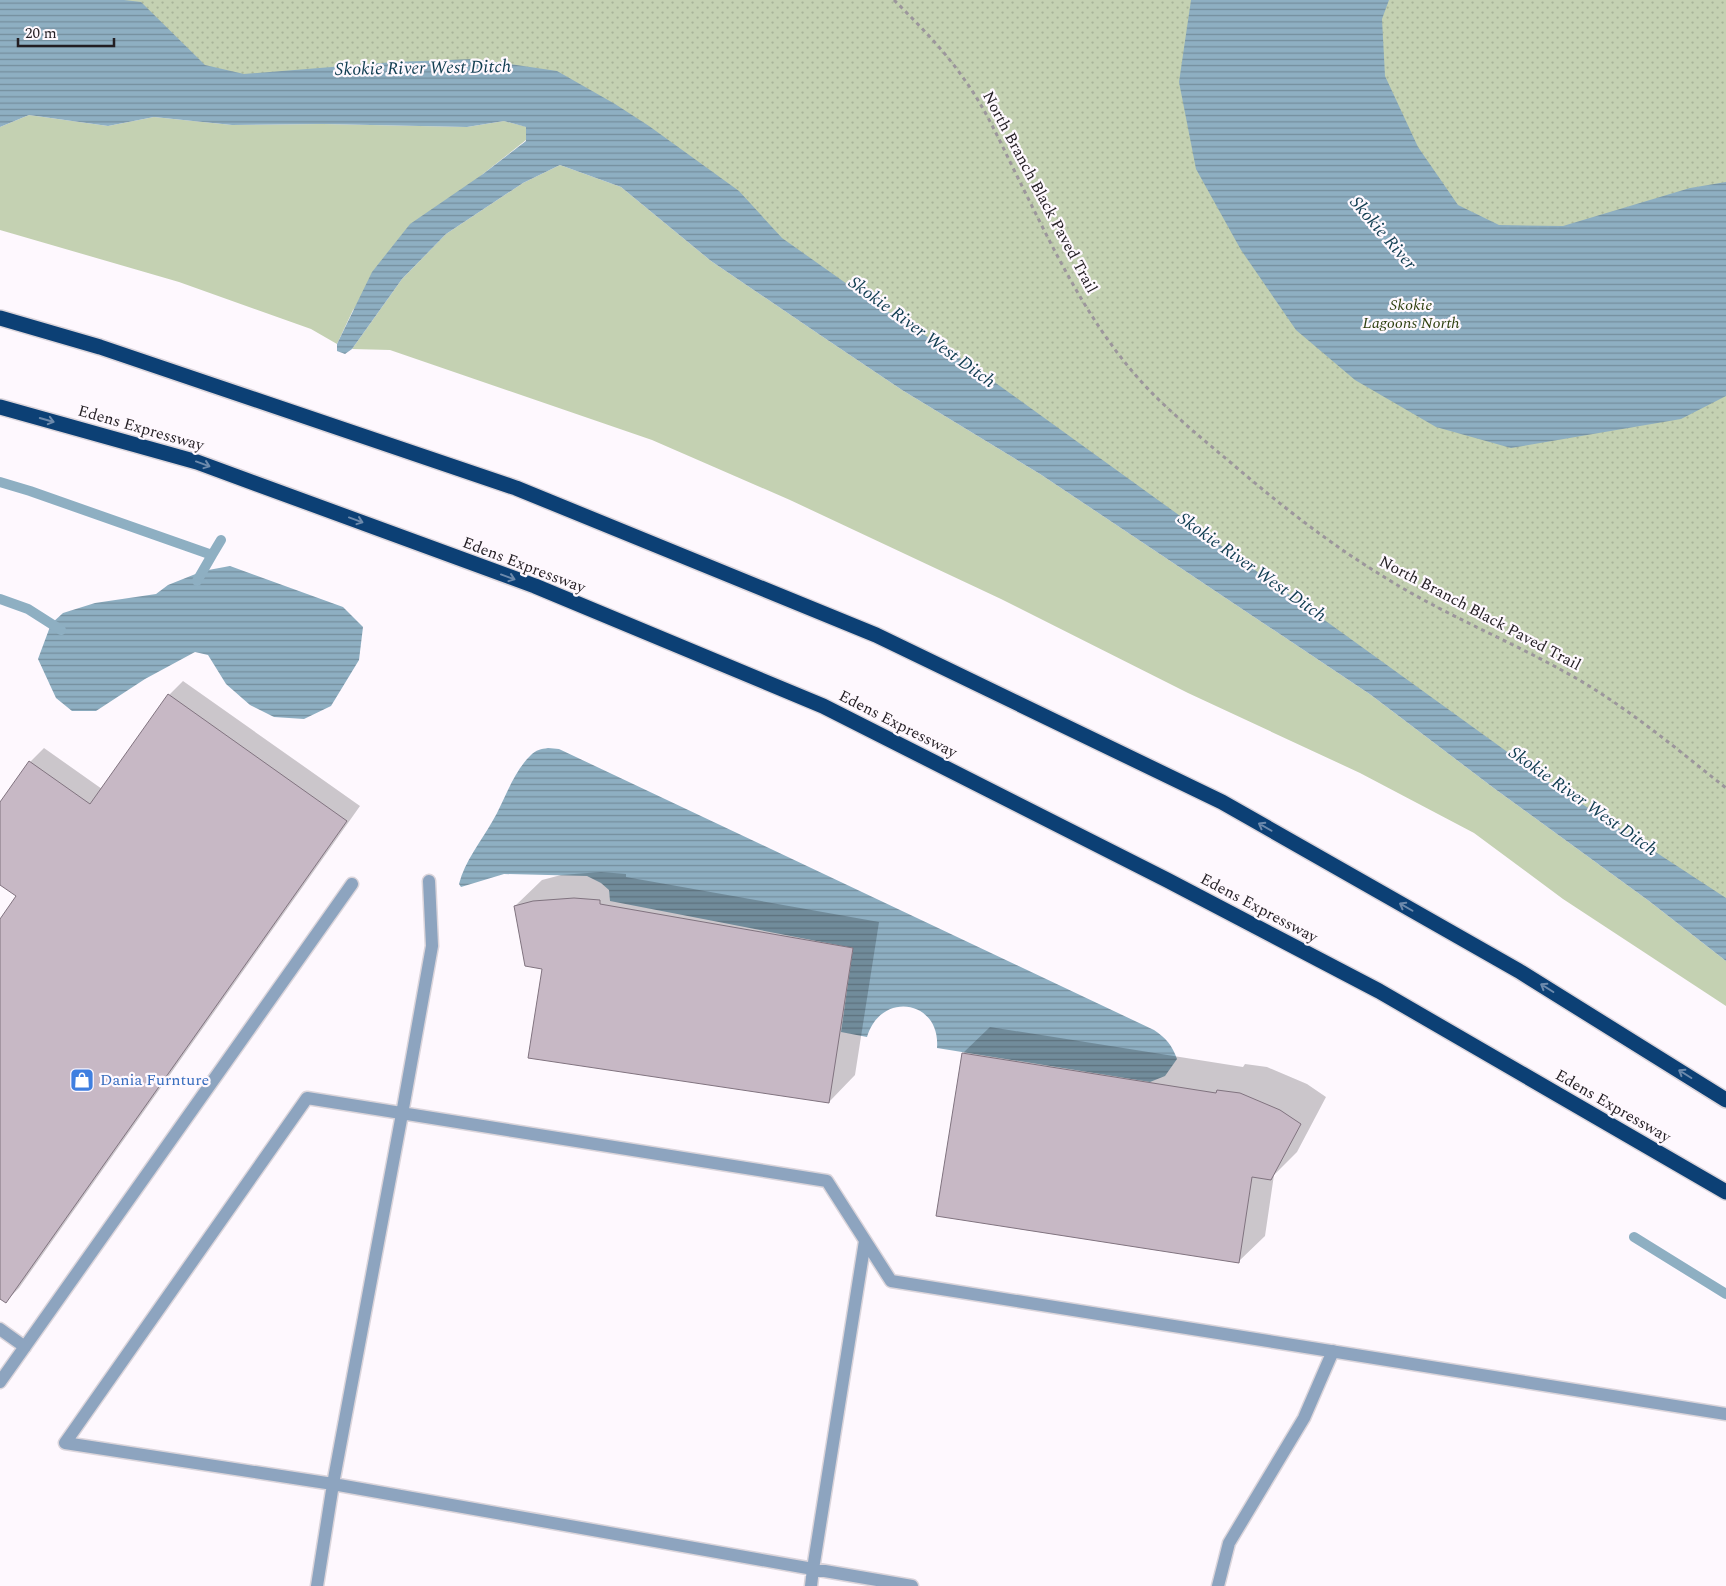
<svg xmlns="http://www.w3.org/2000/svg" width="1726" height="1586" viewBox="0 0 1726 1586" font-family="Spectral,serif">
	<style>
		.grass { fill: #c4d1b2 }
		.park { fill: url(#park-dots) }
		.water { fill: url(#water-rules) }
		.shadow { fill: #0003 }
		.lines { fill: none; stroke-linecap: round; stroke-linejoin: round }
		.stream { stroke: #8eafc2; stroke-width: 10 }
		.building { fill: #c7b8c5; stroke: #80737f }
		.minor-casing { stroke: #dbd5db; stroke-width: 15 }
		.highway-casing { stroke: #dbd5db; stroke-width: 18 }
		.path { stroke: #9c969c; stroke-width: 3; stroke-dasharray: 4 4; stroke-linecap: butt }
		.minor { stroke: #8da4bf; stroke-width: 12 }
		.highway { stroke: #0c4075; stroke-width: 15 }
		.oneway { stroke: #6d8aac }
		.labels { text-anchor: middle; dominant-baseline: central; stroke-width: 4.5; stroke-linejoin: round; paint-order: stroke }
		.street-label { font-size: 16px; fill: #231e23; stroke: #fef8fe }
		.park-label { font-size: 16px; font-style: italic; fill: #2f4110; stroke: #fef8fe }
		.shop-label { font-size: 16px; fill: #366cbe; stroke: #fef8fe; text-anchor: start }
		.water-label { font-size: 18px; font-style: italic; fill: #103d51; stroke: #fef8fe }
	</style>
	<defs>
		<pattern id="park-dots" width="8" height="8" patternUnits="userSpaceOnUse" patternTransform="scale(1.25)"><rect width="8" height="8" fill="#c4d1b2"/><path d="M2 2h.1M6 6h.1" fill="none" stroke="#a8b399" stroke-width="1.8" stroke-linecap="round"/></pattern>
		<pattern id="water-rules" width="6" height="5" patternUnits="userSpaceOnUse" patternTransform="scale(1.25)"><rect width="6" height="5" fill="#8eafc2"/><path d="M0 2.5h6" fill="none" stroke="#748e9d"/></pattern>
	</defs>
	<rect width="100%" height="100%" fill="#fef8fe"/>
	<path class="grass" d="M29 115 108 126 154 117 232 125 323 124 467 127 504 121 527 127 526 140 483 174 353 310 337 344 311 329 179 282 0 230V127Z
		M560 165 621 187 711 261 823 337 902 390 1040 474 1371 695 1495 789 1649 901 1726 961V1006L1563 899 1474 833 1360 773 1188 693 1001 599 790 500 652 440 390 350 352 349 402 279 446 234 523 183Z"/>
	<path class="park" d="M0 0H1726V922L604 127 227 84Z"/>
	<path class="water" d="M0 0H124L141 2 205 65 244 74 394 62 475 59 557 71 615 104 649 126 739 191 782 238 864 296 968 363 1556 787 1726 898V961L1649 901 1495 789 1371 695 1040 474 902 390 823 337 711 261 621 187 560 165 523 183 446 234 402 279 352 349 345 354 337 351V344L372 272 410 224 483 174 526 141V127L504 121 467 127 323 124 232 125 154 117 108 126 29 115 0 127Z
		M1191 0H1389L1382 19 1385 76 1418 147 1458 205 1499 225 1563 226 1690 188 1726 182V396L1681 419 1511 448 1436 427 1355 380 1296 330 1241 250 1196 169 1179 82Z
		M230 566 343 607 363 627 359 660 331 706 304 719 274 717 250 705 226 684 208 655 195 652 145 679 96 711H72L56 698 38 659 51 624 63 613 95 603 156 594 168 585 203 571Z
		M548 748 559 749 1154 1030C1166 1038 1172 1045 1177 1059L1165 1076 1150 1082 937 1048C941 1000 881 990 867 1037L841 1032 853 948 610 901 609 890 601 883 587 876 504 874 461 887 459 884C465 861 480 843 492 822 505 801 512 773 531 755 536 750 541 749 548 748Z"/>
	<path class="shadow" d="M183 681 360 806 19 1288 5 1302 0 1298V921L18 896 0 883V804L30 762 44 748 102 789 169 695Z
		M601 872 626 874V877L879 922 855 1075 829 1102 543 968 515 906 542 880 561 875Z
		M990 1027 1243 1067 1245 1064 1267 1067 1307 1084 1326 1097 1297 1152 1274 1175 1265 1236 1238 1262 963 1053Z"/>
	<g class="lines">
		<path class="stream" d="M0 482 30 491 212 555 221 540
			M197 581 212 555
			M0 599 28 609 61 630
			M1634 1237 1726 1294"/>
	</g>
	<path class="building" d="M168 694 347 821 6 1303 0 1299V919L16 896 0 885V802L29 761 90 804Z
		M574 898 600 900V904L853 948 829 1103 528 1058 542 969 525 966 514 906 533 901Z
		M962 1053 1216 1093 1217 1090 1240 1093 1280 1110 1301 1124 1271 1180 1252 1177 1239 1263 936 1216Z"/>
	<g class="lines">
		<g class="minor-casing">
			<path id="minor" d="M429 881 432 946 402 1114 333 1484 813 1569 811 1586
				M865 1241 813 1569 912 1586
				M0 1329 25 1347
				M0 1382 352 884
				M317 1586 333 1484 65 1443 307 1098 827 1181 891 1281 1726 1414
				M1218 1586 1229 1543 1304 1418 1333 1351"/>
		</g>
		<g class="highway-casing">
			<path id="highway" d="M0 318 100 347 516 488 876 635 1222 802 1519 971 1726 1100
				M0 407 197 462 535 586 823 706 1167 880 1379 991 1726 1192"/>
		</g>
		<path class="path" d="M894 0C919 25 944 50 964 79 986 109 1001 144 1018 178 1057 256 1095 338 1159 400 1182 422 1206 442 1230 462 1278 503 1327 542 1381 575 1442 614 1511 641 1574 677 1628 708 1677 749 1726 788"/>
		<use href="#minor" class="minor"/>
		<use href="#highway" class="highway"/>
	</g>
	<defs><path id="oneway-shaft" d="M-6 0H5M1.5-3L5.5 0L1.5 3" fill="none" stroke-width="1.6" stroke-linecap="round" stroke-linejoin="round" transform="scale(1.25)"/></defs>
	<g class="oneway">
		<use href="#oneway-shaft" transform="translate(47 420) rotate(16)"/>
		<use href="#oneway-shaft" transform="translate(203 464) rotate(20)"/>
		<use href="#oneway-shaft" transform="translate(356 520) rotate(20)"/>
		<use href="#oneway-shaft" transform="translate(508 577) rotate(20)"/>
		<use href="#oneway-shaft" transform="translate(1265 827) rotate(-150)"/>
		<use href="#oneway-shaft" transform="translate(1406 907) rotate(-150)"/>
		<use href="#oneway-shaft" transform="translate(1547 988) rotate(-148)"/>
		<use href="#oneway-shaft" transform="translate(1685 1074) rotate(-148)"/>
	</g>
	<defs>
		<g id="shop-square" transform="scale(1.25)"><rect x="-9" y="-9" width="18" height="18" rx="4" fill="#3f7fe0" stroke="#fef8fe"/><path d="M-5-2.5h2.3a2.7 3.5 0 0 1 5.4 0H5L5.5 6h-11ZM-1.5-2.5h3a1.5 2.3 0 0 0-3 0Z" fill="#fff"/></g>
	</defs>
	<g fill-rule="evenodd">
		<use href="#shop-square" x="82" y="1080"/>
	</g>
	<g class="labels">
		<g class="street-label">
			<text transform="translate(1040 192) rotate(62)">North Branch Black Paved Trail</text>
			<text transform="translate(141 428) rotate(16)">Edens Expressway</text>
			<text transform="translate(524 565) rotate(21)">Edens Expressway</text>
			<text transform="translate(1480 613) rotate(28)">North Branch Black Paved Trail</text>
			<text transform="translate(898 724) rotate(27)">Edens Expressway</text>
			<text transform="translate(1259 908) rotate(28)">Edens Expressway</text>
			<text transform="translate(1613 1106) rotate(30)">Edens Expressway</text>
		</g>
		<g class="park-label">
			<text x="1411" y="305">Skokie<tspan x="1411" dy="18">Lagoons North</tspan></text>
		</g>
		<g class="shop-label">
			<text x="100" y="1080">Dania Furnture</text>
		</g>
		<g class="water-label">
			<text transform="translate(423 68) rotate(-1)">Skokie River West Ditch</text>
			<text transform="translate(1383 233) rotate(49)">Skokie River</text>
			<text transform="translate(922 332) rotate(36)">Skokie River West Ditch</text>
			<text transform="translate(1252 567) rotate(35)">Skokie River West Ditch</text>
			<text transform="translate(1583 801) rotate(35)">Skokie River West Ditch</text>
		</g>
	</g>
	<path d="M18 38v8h96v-8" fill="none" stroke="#231e23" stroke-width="2.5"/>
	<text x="25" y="38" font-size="15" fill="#231e23" stroke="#fef8fe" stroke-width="4" paint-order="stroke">20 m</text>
</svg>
